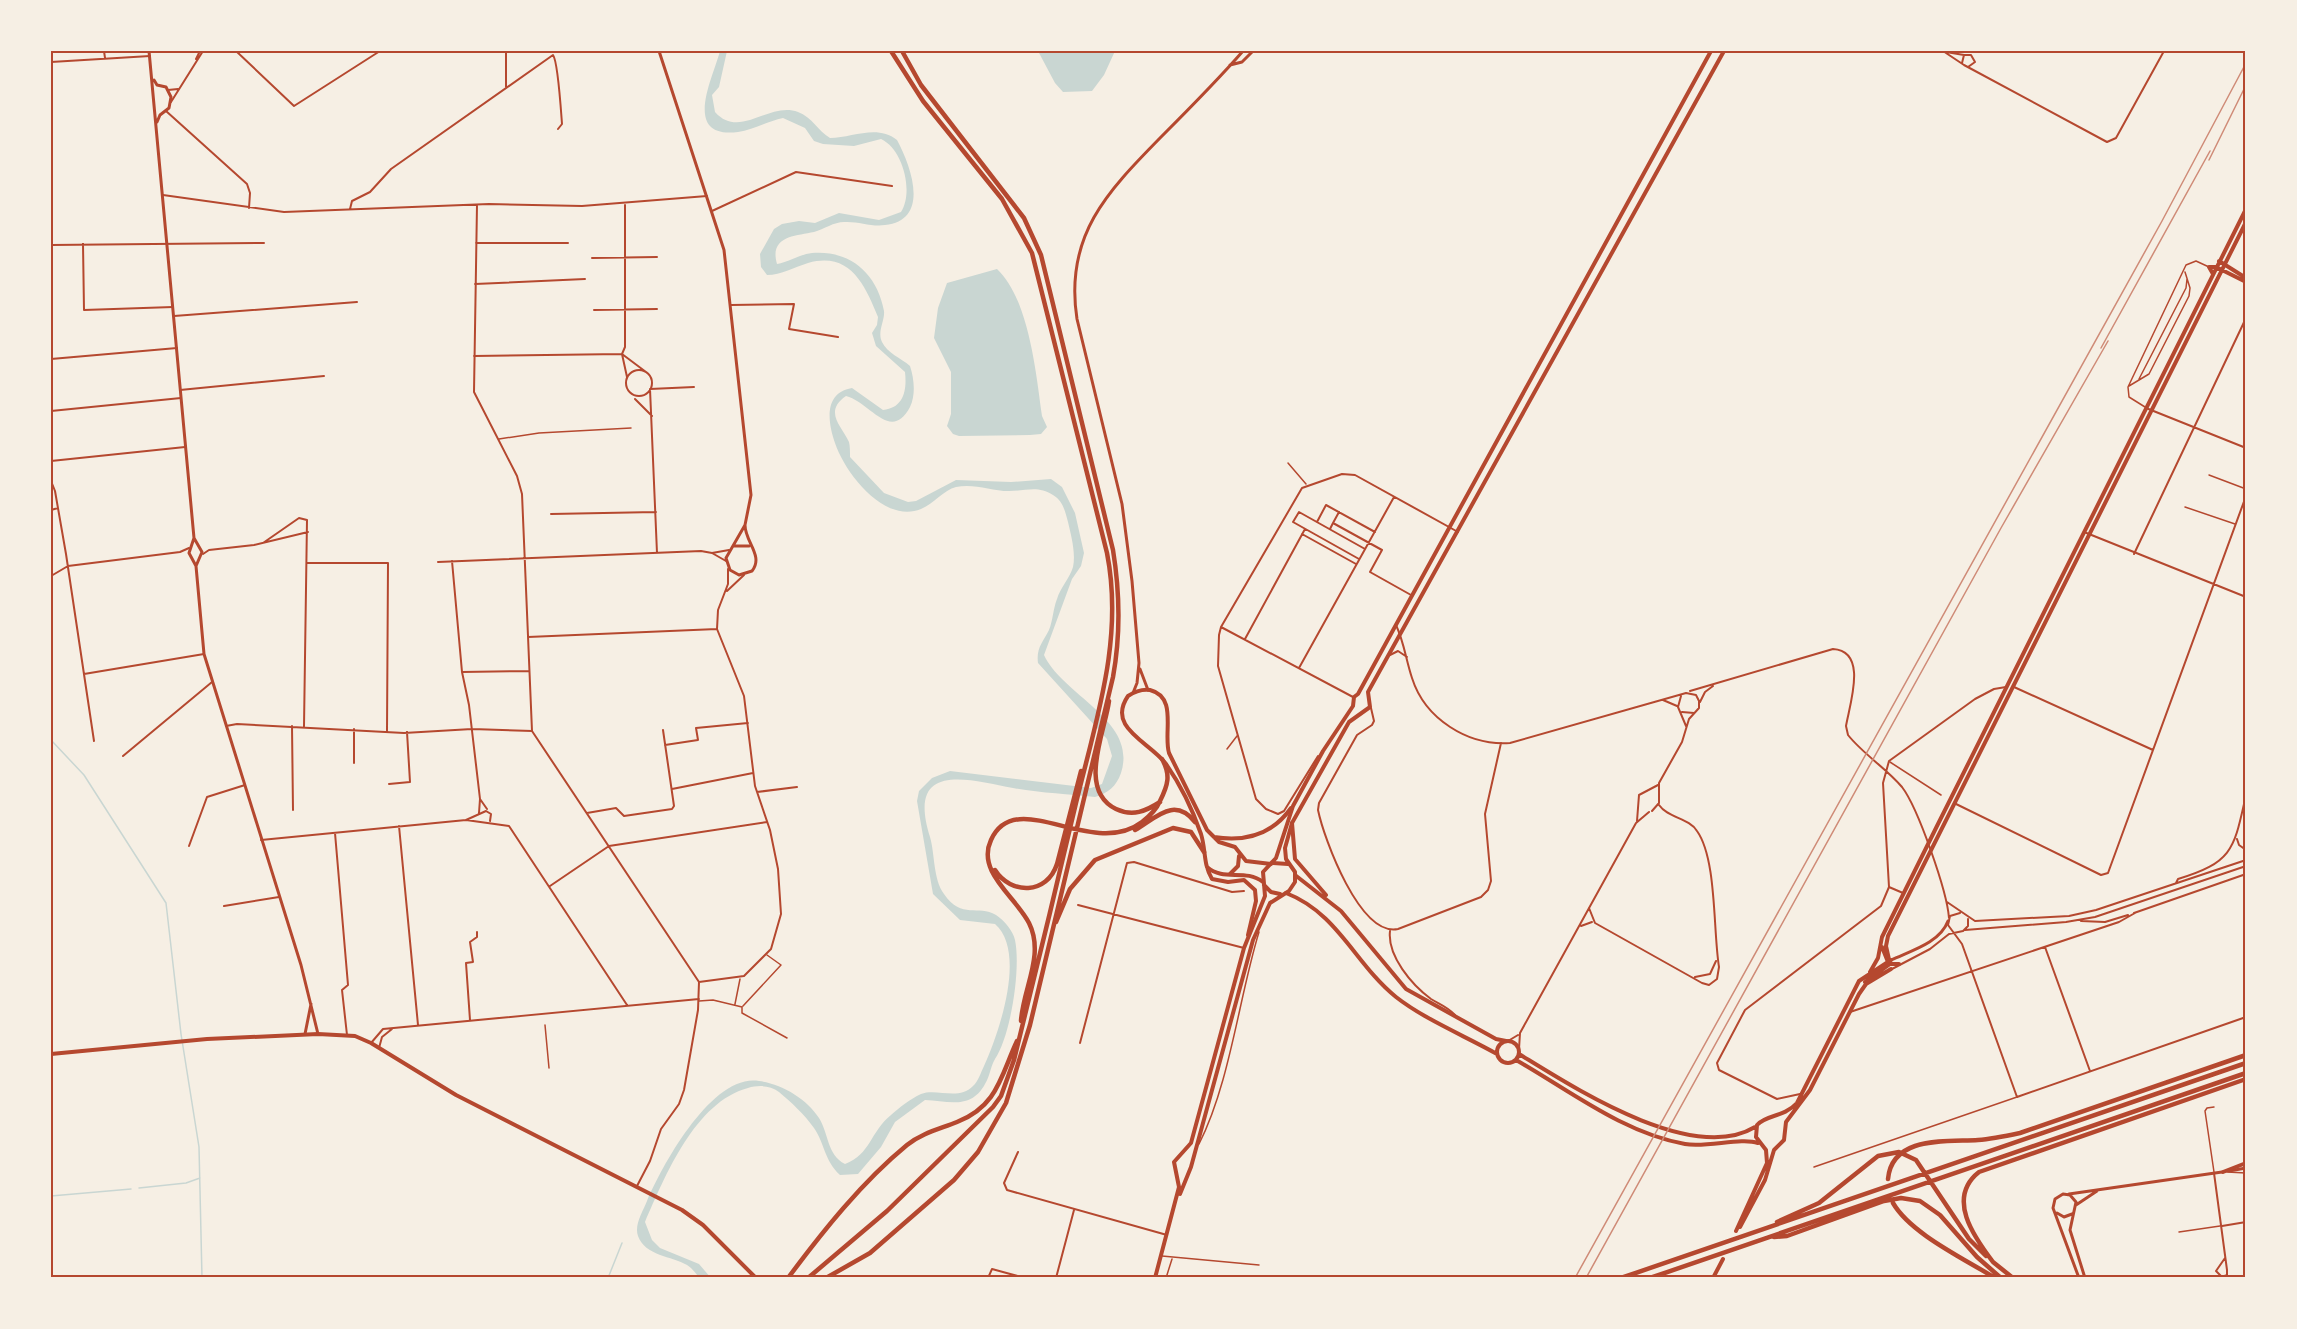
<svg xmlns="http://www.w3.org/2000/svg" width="2297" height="1329" viewBox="0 0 2297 1329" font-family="Manrope,sans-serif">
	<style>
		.water { fill: #c9d6d2 }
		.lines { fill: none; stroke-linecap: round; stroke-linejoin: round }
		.stream { stroke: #c9d6d2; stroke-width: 1.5 }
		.service { stroke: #b5482f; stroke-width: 1.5 }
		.pedestrian { stroke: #b5482f; stroke-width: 1.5 }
		.minor { stroke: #b5482f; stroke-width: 2 }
		.tertiary { stroke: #b5482f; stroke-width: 3 }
		.secondary { stroke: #b5482f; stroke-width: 4 }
		.primary { stroke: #b5482f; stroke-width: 4 }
		.trunk { stroke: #b5482f; stroke-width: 4 }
		.motorway { stroke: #b5482f; stroke-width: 4.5 }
		.rail { stroke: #cf8b77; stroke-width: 1.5 }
		.neatline { fill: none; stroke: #b5482f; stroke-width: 2 }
	</style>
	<rect width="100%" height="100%" fill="#f6efe4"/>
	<path class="water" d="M720 51H727L719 87 712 95 715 112C740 140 769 101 798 112 812 117 818 131 830 138 852 138 877 124 897 140 911 166 931 220 885 225 871 227 858 221 844 222 834 222 824 229 814 232 795 236 769 236 777 264 789 262 801 254 812 253 850 250 877 273 884 311 885 321 877 332 882 342 887 353 901 358 910 366 914 378 916 395 910 407 891 443 870 402 846 396 823 412 842 426 849 442 850 446 850 452 850 457L884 493 908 502 916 501 956 480 1011 482 1051 479 1062 487 1075 513 1084 553 1081 566 1072 579 1044 655C1063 696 1138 720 1121 773 1116 787 1108 793 1095 797 1068 794 1040 793 1013 788 967 779 906 761 930 837 935 854 933 879 944 894 962 920 978 904 996 915 1004 920 1013 931 1015 940 1021 968 1011 1035 995 1059 990 1068 990 1076 985 1084 971 1110 948 1101 925 1100L895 1122 881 1147 858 1174 840 1175C824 1160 825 1144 814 1128 805 1115 791 1102 779 1092 770 1085 758 1085 748 1088 695 1102 665 1176 645 1222L652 1240 660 1248 699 1264 711 1278H700C696 1274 692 1268 687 1265 672 1256 645 1256 638 1236 634 1225 643 1211 647 1201 662 1166 712 1073 759 1081 782 1084 807 1099 819 1118 829 1134 827 1155 845 1164 871 1154 870 1132 891 1115 899 1108 910 1099 921 1094 937 1088 959 1101 973 1086 978 1082 981 1072 984 1066 999 1033 1027 952 995 924L960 920 933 894 917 801 919 791 932 778 950 771 1091 788 1102 784 1112 756 1107 739 1038 663C1036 648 1043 642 1049 630 1053 620 1053 609 1057 599 1060 588 1070 578 1073 567 1076 553 1071 535 1068 522 1065 511 1063 501 1053 495 1038 485 1026 491 1009 491 991 491 974 483 956 487 944 490 933 504 921 509 884 524 845 473 835 443 828 423 823 393 852 388L883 410C904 408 907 390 905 372L876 346 872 333 877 325 878 317C865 285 850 251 808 263 795 267 781 275 767 275L761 267 760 254 774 229 782 224 799 221 815 223 839 213 879 220 901 212C914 192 903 149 881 139L854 146 823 144 814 141 805 128 783 118C768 121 753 130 738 132 681 139 713 78 720 51Z
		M1038 51H1115L1104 75 1092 91 1063 92 1055 83Z
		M997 269C1029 299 1036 373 1042 416L1047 427 1041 434 1030 435 959 436 953 434 947 426 951 414V372L934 338 938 308 947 283Z"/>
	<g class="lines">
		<path class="stream" d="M51 740 84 775 166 903 181 1034 199 1147 202 1278
			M139 1188 186 1183 200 1178
			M51 1196 131 1189
			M608 1278 622 1243"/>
		<path class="service" d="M2139 379 2186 288 2187 279
			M2129 386 2149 374 2189 296 2190 288 2185 272
			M2145 407 2129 397 2128 387 2186 265 2196 261 2209 267
			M499 439 539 433 631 428
			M1288 463 1306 484
			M2209 475 2246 489
			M2185 507 2235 524
			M1227 749 1237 736
			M1890 762 1941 795
			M2214 1107 2207 1108 2205 1111 2214 1172
			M1199 1144C1230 1083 1239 997 1259 932
			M1814 1167 2017 1097
			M2227 1172 2246 1173
			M2179 1232 2220 1226
			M1162 1256 1259 1265
			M1166 1278 1172 1259"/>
		<path class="pedestrian" d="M699 1001 713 1000 742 1007V1013L787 1038
			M735 1004 740 979
			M743 1006 781 965 767 955
			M545 1025 549 1068"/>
		<path class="minor" d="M104 51 105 58
			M236 51 294 106 380 51
			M506 51V87
			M1943 51 1964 65 2107 142 2116 138 2164 51
			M1946 52 1964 55
			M196 59 200 51
			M51 62 150 56
			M1962 63 1964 55H1971L1975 62 1968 67
			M168 90 178 89
			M171 102 203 51
			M166 111 247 184 250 193 249 208
			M163 195 284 212 489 204 582 206 707 196
			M477 205 474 392 517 476 522 494 532 731 699 982 698 1010 684 1090 679 1104 661 1129 650 1161 637 1186
			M350 209 352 201 370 192 391 169 553 55C558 62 561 111 562 124L558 129
			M712 211 796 172 892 186
			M476 243H568
			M83 244 84 310 173 307
			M51 245 264 243
			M592 258 657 257
			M475 284 585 279
			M731 305 794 304 789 329 838 337
			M594 310 657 309
			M174 316 357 302
			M622 354 625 347V205
			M622 354 627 377
			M474 356 622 354 646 372
			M51 359 177 348
			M626 383a13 13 0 1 1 26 0a13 13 0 1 1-26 0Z
			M180 390 324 376
			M635 399 652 416
			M2146 408 2246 448
			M51 411 181 398
			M51 461 185 447
			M51 481 55 491 66 554 94 741
			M51 510 58 508
			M551 514 656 512
			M1317 522 1326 505 1375 532
			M1333 523 1339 512
			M1330 529 1333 523 1382 550 1370 572 1411 595
			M2084 532 2246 597
			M1302 534 1356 564
			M263 543 299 518 307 520 304 726
			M657 553 650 389 694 387
			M712 553 726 561
			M203 554 209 550 254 545 308 532
			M2134 554 2246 318
			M1359 559 1293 522 1299 512 1365 549
			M452 561 462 672 469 705 480 799 479 813
			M438 562 701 551 712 553 729 550
			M307 563H388L387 731
			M51 576 68 566 180 552 189 548
			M727 591 744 575
			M1396 625C1404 642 1406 660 1412 678 1425 719 1468 746 1510 743L1686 693 1696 695 1699 701V708L1689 719 1682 742 1659 783V803L1652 811
			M1221 627 1353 697
			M528 637 717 629
			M1245 639 1305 529
			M1390 655 1398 651 1407 657
			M1299 668 1394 497
			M462 672 529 671
			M84 674 204 654
			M2014 687 2153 750
			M1690 691 1833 649C1868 651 1850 703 1846 726L1848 735C1863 754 1886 768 1902 787 1918 808 1947 891 1949 918
			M1681 696 1678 707 1686 726
			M1663 700 1677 706
			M1700 702 1705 692 1713 686
			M1371 708 1374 721 1372 725 1357 735 1319 803 1318 810C1324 839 1360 937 1398 929L1481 897 1488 890 1491 881 1485 814 1501 743
			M1682 712 1694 713
			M226 726 237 724 404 733 472 729 532 731
			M292 726 293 810
			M354 729V763
			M665 745 698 740 696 728 748 723
			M123 756 212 682
			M1318 756 1284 811 1278 814 1266 809 1256 799 1218 666 1219 635 1221 627 1302 488 1342 474 1355 475 1458 532
			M389 784 410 782 407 732
			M672 789 753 773
			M757 792 797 787
			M480 799 487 809
			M1954 803 2101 875 2108 873 2246 496
			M587 813 616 808 624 816 672 809 674 806 663 730
			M466 820 486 811 491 814 490 821
			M1637 821 1639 795 1658 785
			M399 826 418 1025
			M335 833 348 985 342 990 347 1035
			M2237 839 2239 845 2246 850
			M261 840 466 820 509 826 627 1005
			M189 846 207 797 245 785
			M2176 883 2178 879C2234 862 2234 848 2246 795
			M550 886 609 846 767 822
			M1889 887 1903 893
			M1947 902 1975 921 2069 916 2096 910 2246 860
			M1078 905 1244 948
			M224 906 279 897
			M1589 908 1595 923 1702 983 1709 985 1717 979 1719 967C1713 931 1717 859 1697 831 1689 818 1668 818 1659 805
			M1960 913 1950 916 1948 925 1962 944 2017 1097 2246 1017
			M2134 913 2246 874
			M2081 921 2105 922 2128 915
			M1581 926 1592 922
			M1965 930 2066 922 2095 917 2246 866
			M1390 931C1387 956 1412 985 1431 999 1439 1004 1448 1007 1455 1015
			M2045 947 2090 1071
			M1892 969 1930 949 1949 934 1963 931 1968 926V919
			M1695 977 1710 974 1716 961
			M699 982 744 976 771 949 781 914 778 869 770 830 755 786 744 696 717 629 718 610 728 584V569
			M1850 1012 2119 922 2135 913
			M470 1020 466 963 473 962 470 942 477 937V932
			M1508 1041 1518 1035
			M371 1043 383 1029 699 999
			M1080 1043 1127 863 1134 862 1232 892 1244 891
			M379 1048 382 1037 392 1029
			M1519 1049 1520 1033 1636 823 1649 812
			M1800 1094 1777 1099 1719 1070 1717 1063 1745 1010 1881 906 1889 887 1883 783 1889 761 1975 699 1994 689 2006 687
			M1018 1152 1004 1183 1007 1190 1167 1235
			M2214 1173 2227 1270V1275L2222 1277 2216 1271 2225 1258
			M2222 1226 2246 1222
			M988 1278 992 1269 1025 1278
			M1056 1278 1074 1210"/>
		<path class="tertiary" d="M149 51 194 538 189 553 196 566
			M659 51 724 250 751 495 745 525 726 558 730 570 739 575 752 571C764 556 745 542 745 525
			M1230 65 1242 62 1253 51
			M154 80 157 85 166 87 171 97 169 108 160 115 157 122
			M194 538 202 552 196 566 204 654 301 965 318 1034
			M735 546H749
			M1140 669 1148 690
			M1133 693 1137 683 1139 663 1132 581 1122 504 1077 319C1064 236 1107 192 1161 137 1189 109 1217 81 1243 51
			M1891 960C1910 951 1940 943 1948 921
			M305 1034 311 1004
			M2229 1171 2246 1168
			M2069 1194 2222 1172
			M2076 1205 2097 1191
			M2057 1213 2064 1217 2072 1214
			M2079 1278 2053 1208 2055 1199 2063 1194 2070 1195 2076 1202 2070 1230 2085 1278"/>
		<path class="secondary" d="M2219 261 2246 278
			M2213 274 2209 267H2216L2246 282
			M1292 823 1295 859 1326 895
			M1214 837C1245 842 1272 835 1291 808
			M1207 867C1224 882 1245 868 1263 882
			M1230 874 1238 866 1239 856
			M1295 875 1341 911 1406 989 1496 1039 1506 1041
			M1286 893C1338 913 1355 964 1396 997 1424 1019 1465 1036 1497 1054
			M1248 935 1256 901 1255 890 1244 880 1228 882 1212 879C1203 864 1206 850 1201 834 1193 811 1180 784 1166 764 1150 742 1106 728 1128 696 1134 692 1142 689 1150 690 1178 697 1163 733 1169 753L1207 830 1219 842 1235 847 1246 861 1271 864
			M1882 947 1888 962
			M1890 964 1886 946 1888 936 2246 222
			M1870 972 1878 958 1882 937 1937 826 2246 209
			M1865 982 1890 964H1899
			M1497 1052a11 11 0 1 1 22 0a11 11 0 1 1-22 0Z
			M51 1054 207 1039 318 1034 355 1036 371 1043 456 1095 682 1210 703 1225 756 1278
			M1519 1054C1573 1087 1692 1165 1755 1127
			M1516 1060C1569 1090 1623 1133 1685 1144 1707 1148 1741 1137 1758 1143
			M1740 1227 1765 1180 1774 1150 1784 1140 1786 1122 1810 1090 1859 994 1866 984 1891 969
			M1736 1231 1767 1163 1766 1150 1756 1137 1757 1125C1767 1114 1783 1118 1797 1103L1859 981 1891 960
			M1713 1278 1723 1259"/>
		<path class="primary" d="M1273 863 1288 864
			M1264 885 1271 892 1280 894
			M1180 1194 1191 1167 1253 940 1270 903 1289 891 1295 882V872L1286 859 1285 848 1292 823 1349 722 1370 707 1368 692 1724 51
			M1155 1278 1179 1187 1174 1162 1191 1143 1244 948 1265 896 1263 872 1276 858 1293 806 1323 751 1353 706 1354 697 1358 694 1711 51"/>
		<path class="trunk" d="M2223 1172 2246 1163"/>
		<path class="motorway" d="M1109 701C1105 732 1077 790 1116 809 1133 817 1146 811 1160 802
			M1135 830C1156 818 1174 796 1195 822
			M995 870C1011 895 1047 895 1057 864L1081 771
			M1056 922 1070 889 1095 860 1173 828 1191 832 1204 852
			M1021 1021C1023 988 1045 955 1029 923 1016 897 976 872 991 840 1016 785 1092 860 1142 822 1150 816 1156 810 1160 801 1168 785 1171 775 1162 759
			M1888 1179C1892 1135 1948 1142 1978 1140 1992 1139 2006 1136 2020 1133L2246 1055
			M1893 1203C1911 1234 1965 1259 1995 1278
			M1777 1222 1819 1203 1878 1156 1899 1152 1916 1160 1969 1239 1986 1256
			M1774 1237 1787 1236 1884 1201 1901 1198 1920 1201 1940 1215 1977 1257 2001 1278
			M1993 1262C1974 1237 1946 1198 1979 1172L2246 1079
			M1993 1262 2013 1278
			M788 1278C823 1231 862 1182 907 1145 922 1133 940 1129 957 1122 998 1106 1001 1075 1017 1041
			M808 1278 887 1211 993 1107 1001 1096 1014 1060C1035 974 1056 889 1076 803 1096 720 1124 639 1107 553L1032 253 1002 199 923 101 891 51
			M826 1278 870 1253 954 1180 978 1152 1006 1103 1030 1025 1113 677C1121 633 1120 593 1113 550L1041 255 1024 218 921 85 902 51
			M1621 1278 2246 1063
			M1650 1278 2246 1073"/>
		<path class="rail" d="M2209 160 2246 85
			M2101 348 2210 151
			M1575 1278 2162 221 2246 63
			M1586 1278 2001 528 2108 341"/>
	</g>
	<rect width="2297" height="1329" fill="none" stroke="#f6efe4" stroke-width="105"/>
	<rect x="52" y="52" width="2192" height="1224" class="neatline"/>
</svg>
